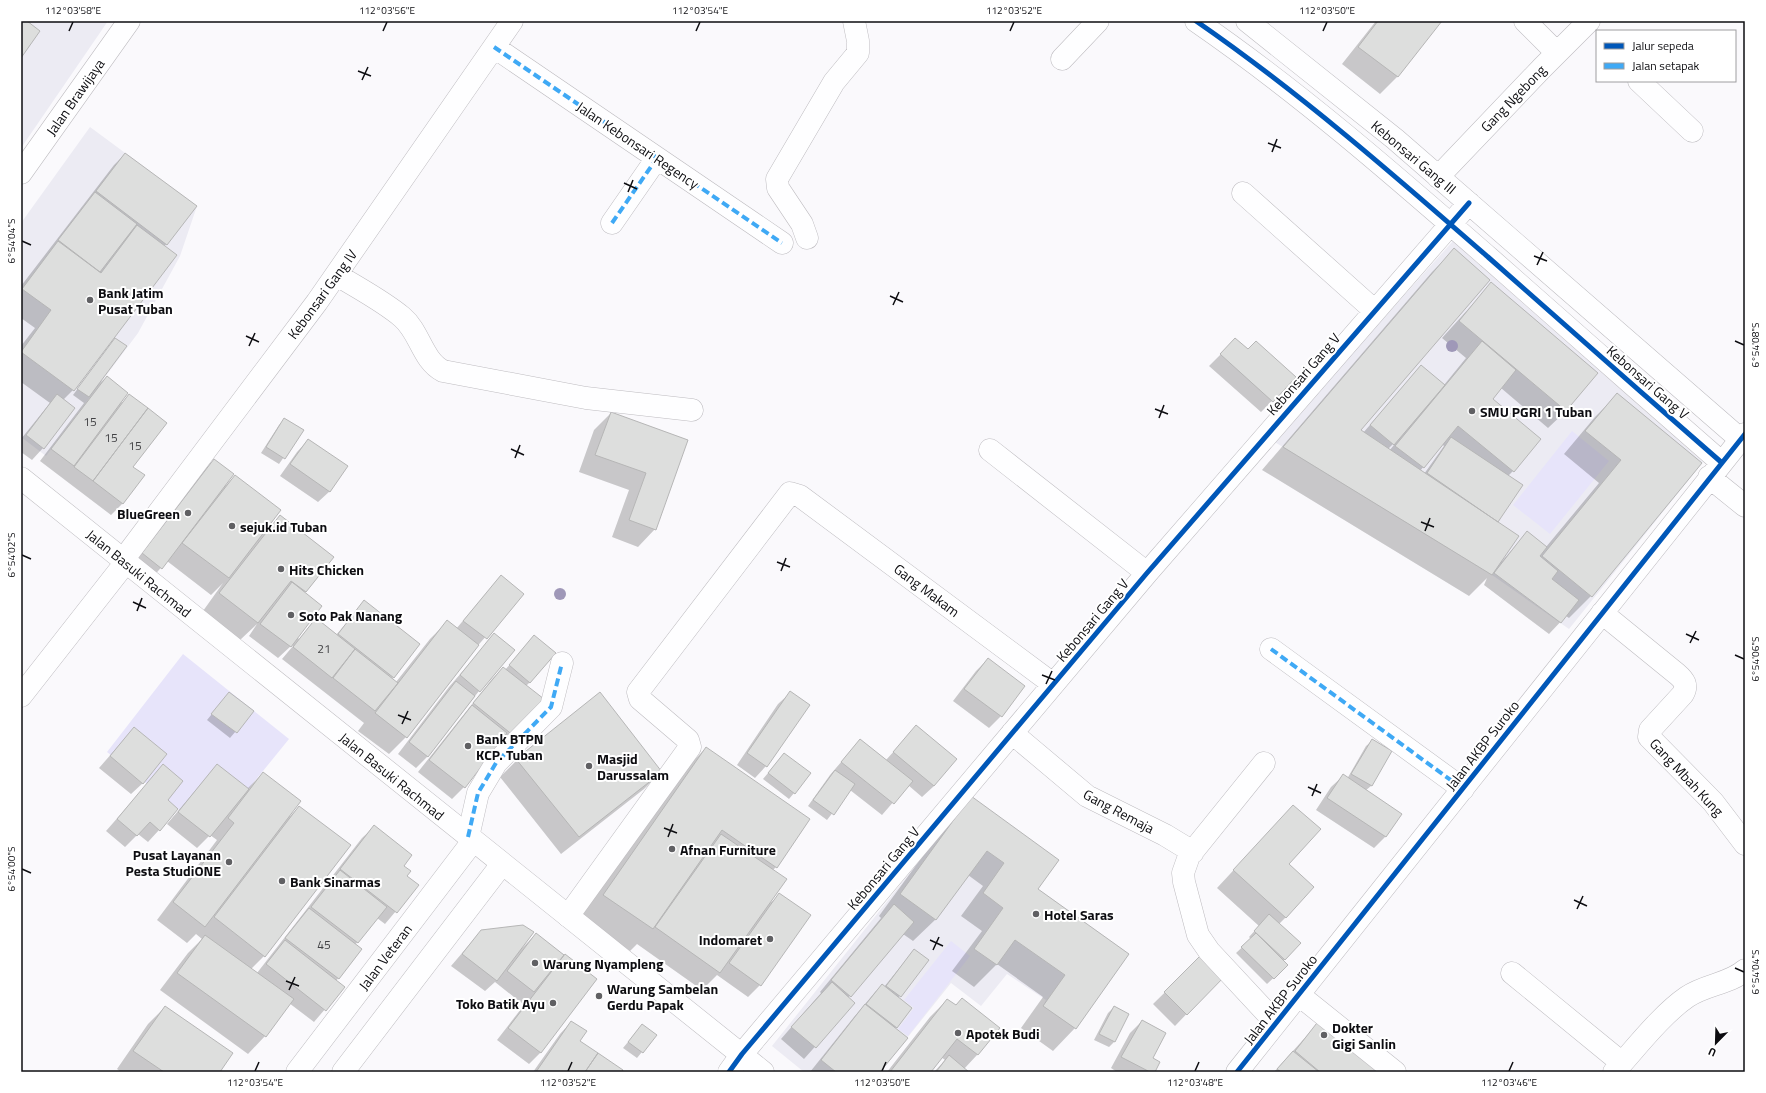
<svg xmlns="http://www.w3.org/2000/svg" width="1766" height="1093" viewBox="0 0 1766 1093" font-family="'Titillium Web',sans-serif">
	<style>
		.built { fill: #ecebf3 }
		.green { fill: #e7e4fa }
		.shadow { fill: #0003; fill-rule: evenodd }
		.building { fill: #dddedd; stroke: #b6b6b6 }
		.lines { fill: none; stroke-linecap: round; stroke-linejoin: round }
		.minor-casing { stroke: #bebcc0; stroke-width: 23 }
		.major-casing { stroke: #bebcc0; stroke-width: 23 }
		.minor { stroke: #fefeff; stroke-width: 22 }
		.major { stroke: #fefeff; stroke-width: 22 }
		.quiet { stroke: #3fa9f5; stroke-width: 4; stroke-dasharray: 8 4; stroke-linecap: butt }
		.cycleway-casing { stroke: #fff; stroke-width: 8 }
		.cycleway { stroke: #0057b8; stroke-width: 5 }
		.tree { fill: #9f98b8 }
		.ticks { fill: none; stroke: #0d0d11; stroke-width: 1.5 }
		.poi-dot { fill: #606063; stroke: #fff; stroke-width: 1.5 }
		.labels { text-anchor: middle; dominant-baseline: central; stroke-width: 4; stroke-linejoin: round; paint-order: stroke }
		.number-label { font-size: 12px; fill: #414144 }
		.street-label { font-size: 14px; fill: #0d0d11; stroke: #fff }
		.poi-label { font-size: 14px; font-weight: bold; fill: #0d0d11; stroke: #fff; text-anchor: start }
		.neatline { fill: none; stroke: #0d0d11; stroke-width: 1.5 }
		.ticks-label { font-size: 10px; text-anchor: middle; fill: #0d0d11 }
	</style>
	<rect width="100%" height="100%" fill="#faf9fc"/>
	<path class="built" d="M21 21H108L21 148Z
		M90 127 197 206 180 256 138 333 46 456 21 437V223Z
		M1453 241 1703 462 1569 629 1495 577 1273 441Z
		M971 796 1059 860 1038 889 1129 954 1076 1029 1043 1006 1046 1000 1007 974 981 1006 951 983 880 1072H804L772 1046Z"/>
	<path class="green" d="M1572 431 1609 461 1550 534 1513 505Z
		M183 654 289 739 211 835 107 752Z
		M951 941 970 956 908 1036 898 1029 914 1008 904 1000Z"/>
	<path class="shadow" d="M1376 21H1441L1397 77 1380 94 1342 64Z
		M125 154 195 206 164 247 175 255 73 390 63 400 43 448 32 460 21 452V439L50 403 21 382V346L35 328 21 318V286L114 165Z
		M1454 250 1359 431 1363 433 1421 366 1444 385 1466 358 1442 338 1491 284 1597 373 1566 411 1548 428 1501 388 1491 399 1513 471 1508 476 1497 521 1501 560 1502 561 1527 533 1546 547 1599 483 1564 454 1595 417 1617 395 1700 463 1591 596 1569 618 1566 616 1549 634 1484 585 1487 578 1469 596 1262 470 1432 272ZM1393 444 1394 445 1389 451 1388 449ZM1442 444 1444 446 1424 474 1420 471Z
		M115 339 97 385 107 377 122 403 129 395 132 467 143 476 122 504 111 515 40 461 84 403 73 395Z
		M1248 350 1272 401 1261 412 1209 366 1224 351Z
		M611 413 687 440 655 529 638 547 612 537 629 490 579 472 594 430Z
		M285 419 303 430 279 464 261 453 279 425Z
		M308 440 330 491 318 502 280 476 297 452Z
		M214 460 226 485 235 476 267 530 280 517 332 557 304 593 297 637 299 639 316 619 336 635 365 602 393 677 392 679 396 682 430 639 447 622 456 629 501 576 523 594 474 650 406 737 389 754 358 731 364 723 282 659 293 646 292 645 278 658 249 636 257 624 240 640 203 611 223 583 211 595 167 561 150 580 131 565 203 471Z
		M495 634 479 691 428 756 416 768 398 754 449 687Z
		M534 636 530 682 526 686 542 700 502 747 498 744 464 787 452 799 418 772 492 679 503 668 505 670Z
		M988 659 1024 686 1001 716 989 728 953 701 976 671Z
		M229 693 253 711 230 738 207 720Z
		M790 693 766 766 755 778 737 765 778 704Z
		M916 727 934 786 922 797 908 785 882 815 850 790 827 820 808 806 830 775 860 740 886 760Z
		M134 728 143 783 131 794 99 768Z
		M1372 741 1391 752 1371 786 1365 791 1400 814 1385 837 1374 848 1316 810 1331 787 1343 776 1347 779 1366 746Z
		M706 748 776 867 772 871 766 906 780 895 760 985 748 997 717 975 702 990 637 944 630 951 581 917 684 770Z
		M784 754 810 774 789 799 763 779Z
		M517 760 661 772 644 789 561 854 500 777Z
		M217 765 247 789 263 773 290 816 299 807 350 845 264 956 251 969 257 973 362 838 374 827 403 866 406 876 418 885 385 924 377 918 355 945 361 950 336 981 344 987 314 1022 289 1003 265 1036 248 1054 160 990 188 953 202 939 196 934 187 943 157 920 217 840 210 835 197 848 167 824Z
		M163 766 166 800 159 830 148 842 138 834 125 847 106 831Z
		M971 797 1037 889 1128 954 1075 1028 1053 1051 1021 1028 1043 997 997 964 974 987 952 971 982 931 961 916 983 886 968 875 936 919 913 941 903 934 848 998 854 1003 804 1059 781 1039 821 993 820 992 881 918 879 916 949 820Z
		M1293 806 1288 864 1286 917 1279 924 1300 943 1283 961 1287 965 1267 984 1236 953 1251 939 1249 937 1259 926 1217 888Z
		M481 931 522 948 536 934 596 979 541 1052 529 1064 497 1040 524 1005 495 982 485 991 451 966Z
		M914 950 928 960 898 998 896 1027 879 1072H810L854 1017 876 991 884 987Z
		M1203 955 1224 975 1175 1026 1153 1004Z
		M947 1000 955 1006 998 1028 977 1055 964 1069 968 1072H934L945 1060 941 1057 929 1072H887L930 1017Z
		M165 1007 219 1072H121L117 1069 148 1024Z
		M1114 1007 1128 1015 1114 1042 1109 1047 1094 1040 1108 1013Z
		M1142 1021 1154 1072H1117L1111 1068 1130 1033Z
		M1320 1021 1384 1072H1274Z
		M571 1022 579 1042 621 1072H533L560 1034Z
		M642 1025 655 1036 637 1058 623 1048Z"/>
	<path class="building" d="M21 21H27L40 31 21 58Z
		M1378 21H1442L1398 77 1358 47Z
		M125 153 197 206 167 245 96 191Z
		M95 192 137 224 100 272 58 240Z
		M137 225 177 255 74 391 21 352 51 310 22 289 58 241 101 273Z
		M1454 248 1490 280 1361 430 1519 536 1492 575 1283 447Z
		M1491 282 1598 373 1566 411 1459 321Z
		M115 338 127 346 89 397 77 389Z
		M1235 338 1248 349 1256 341 1296 377 1273 402 1220 354Z
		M1482 341 1516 370 1493 399 1541 439 1514 472 1458 426 1424 468 1395 446Z
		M1421 365 1445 385 1394 445 1370 425Z
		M107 376 128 393 74 466 51 449Z
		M1617 393 1702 463 1592 597 1542 556 1621 460 1585 431Z
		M57 394 75 408 44 449 26 435Z
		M129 394 148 408 93 481 74 467Z
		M148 408 167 423 133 467 145 475 123 504 93 481Z
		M611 412 688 440 656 530 629 520 646 473 595 455Z
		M284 418 304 430 285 459 266 447Z
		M1451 437 1523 485 1498 522 1427 473Z
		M308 439 348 466 330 492 290 464Z
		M214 459 234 474 162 569 142 553Z
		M235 475 281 510 229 578 182 543Z
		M280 515 334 557 306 592 291 581 258 623 219 593Z
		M1527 531 1547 547 1540 556 1558 571 1552 579 1579 600 1561 623 1494 573Z
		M501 575 524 594 487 639 463 621Z
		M292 582 322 606 291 647 260 624Z
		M364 600 420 644 394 678 338 634Z
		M316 618 355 649 332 678 293 647Z
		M447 620 479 645 407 738 375 713Z
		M494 633 515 650 480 692 460 675Z
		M534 635 556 653 530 683 509 665Z
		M355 649 398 683 375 711 333 678Z
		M988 658 1025 686 1002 717 964 689Z
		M503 667 544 699 514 736 473 703Z
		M456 681 475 696 428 757 409 742Z
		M790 691 810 705 767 767 747 753Z
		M229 692 254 711 237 733 211 714Z
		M600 692 662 772 579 837 516 759Z
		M472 705 507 733 465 788 429 760Z
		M916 725 957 759 934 786 893 752Z
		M134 727 167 754 143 784 110 756Z
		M860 739 913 781 894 804 841 762Z
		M1372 739 1392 751 1372 786 1351 774Z
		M706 747 810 819 777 868 722 830 653 929 603 895Z
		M784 753 811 773 795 794 768 773Z
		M163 764 183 781 168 800 178 809 160 831 150 822 137 836 117 819Z
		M217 764 249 789 210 837 178 812Z
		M835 770 855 784 834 815 813 800Z
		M263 772 301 801 205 927 173 902 234 823 228 818Z
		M1343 774 1402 814 1386 837 1327 798Z
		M971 796 1059 860 1038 889 1129 954 1076 1029 1043 1006 1065 975 1015 940 997 965 974 949 1003 908 983 893 1004 863 987 851 936 920 900 894Z
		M1293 805 1321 829 1289 864 1314 887 1286 918 1233 870Z
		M299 806 351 845 265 957 214 917Z
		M374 825 412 855 404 866 411 871 407 876 419 885 397 913 340 869Z
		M721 834 787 879 720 973 655 927Z
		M340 870 387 907 358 943 311 907Z
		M779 893 811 915 761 986 729 963Z
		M894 904 914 922 851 997 831 980Z
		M309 908 362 949 339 979 285 938Z
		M1269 914 1301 943 1285 960 1254 931Z
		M523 925 534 932 497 981 462 954 481 930Z
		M536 933 564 955 534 992 507 971Z
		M1256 933 1288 965 1274 979 1241 947Z
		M205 935 294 999 266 1037 177 973Z
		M285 940 345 987 326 1011 266 964Z
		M914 949 929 960 901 997 886 986Z
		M1203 953 1226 975 1187 1015 1164 992Z
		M565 954 597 979 541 1053 508 1028Z
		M832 982 855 1003 816 1048 791 1027Z
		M882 984 912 1008 897 1028 866 1004Z
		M962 998 1000 1028 978 1055 957 1039 931 1072H890L947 999 956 1005Z
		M865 1004 908 1038 880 1072H836L821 1060Z
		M165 1006 233 1053 220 1072H164L133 1051Z
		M1114 1006 1129 1014 1115 1042 1099 1034Z
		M1320 1019 1386 1072H1320L1295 1051Z
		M1142 1020 1166 1033 1153 1058 1160 1062 1155 1072H1150L1121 1057Z
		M571 1021 587 1031 580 1041 598 1053 585 1072H536Z
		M642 1024 657 1035 643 1053 628 1042Z
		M1293 1051 1319 1072H1281L1277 1069Z
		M598 1053 623 1070 622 1072H585Z
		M949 1055 969 1072H936Z"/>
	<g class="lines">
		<g class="minor-casing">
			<path id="minor" d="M1196 21C1299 92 1394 175 1488 257 1566 326 1643 394 1721 462
				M1247 21 1395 139 1740 439
				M1525 21 1557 53
				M494 47 782 243
				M1062 59 1098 21
				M1639 81 1692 131
				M1438 177 1542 68 1589 21
				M1243 193 1375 311
				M612 223 657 158
				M807 238 802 224 778 188 777 179 834 82 858 53V41L854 21
				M337 275C358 288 383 301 402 317 420 332 422 360 443 371L586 398 692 410
				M990 450 1147 573
				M1709 477 1745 506
				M123 560 317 302 512 21
				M1602 613 1677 674C1684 680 1688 685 1683 694L1650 730 1649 737 1713 802 1745 844
				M1271 649 1463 789
				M21 696 126 562
				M1012 733 1087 796 1165 835 1193 852
				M1264 763 1189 856 1183 873 1184 882 1198 935 1209 951 1276 1023
				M468 837 478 793 496 763 551 707 562 663
				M568 916 690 747 688 740 640 699 638 692 790 493 800 496 1053 684
				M1512 973 1622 1063
				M1299 995 1395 1072
				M729 1072 742 1054 1147 573 1469 203
				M1237 1072 1745 434
				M1614 1072C1635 1049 1662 1014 1687 997 1706 984 1730 984 1745 970"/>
		</g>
		<g class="major-casing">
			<path id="major" d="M21 173 129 21
				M21 478 763 1072
				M297 1072 473 841
				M343 1072 502 864"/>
		</g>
		<use href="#minor" class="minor"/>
		<use href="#major" class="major"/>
		<path class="quiet" d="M494 47 782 243
			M612 223 657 158
			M1271 649 1463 789
			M468 837 478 793 496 763 551 707 562 663"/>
		<g class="cycleway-casing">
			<path id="cycleway" d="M1196 21C1299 92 1394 175 1488 257 1566 326 1643 394 1721 462
				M729 1072 742 1054 1147 573 1469 203
				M1237 1072 1745 434"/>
		</g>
		<use href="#cycleway" class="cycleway"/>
	</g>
	<g class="tree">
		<circle cx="1452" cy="346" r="6"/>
		<circle cx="560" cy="594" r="6"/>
	</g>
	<path class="ticks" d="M69 31 73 22M383 31 387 22M696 31 700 22M1010 31 1014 22M1323 31 1327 22M358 71 371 76M362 80 368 67M1268 143 1281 148M1272 152 1277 139M624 183 637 189M628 192 633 180M22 241 31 245M1534 256 1547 261M1537 265 1543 252M890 296 903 302M893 305 899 292M246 336 259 342M1735 341 1744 345M249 346 255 333M1155 409 1168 414M1159 418 1164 405M511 449 524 455M515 458 520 445M1421 522 1434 527M1425 531 1430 518M22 555 31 559M777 562 790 567M781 571 786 558M133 602 146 608M137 611 142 598M1686 634 1699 640M1690 643 1696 631M1735 655 1744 659M1042 675 1055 680M1046 684 1052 671M398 715 411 720M402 724 408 711M1308 787 1321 793M1312 796 1317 784M664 828 677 833M668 837 673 824M22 869 31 873M1574 900 1587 906M1577 909 1583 896M930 940 943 946M933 950 939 937M1735 968 1744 972M286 981 299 986M289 990 295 977M255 1071 259 1062M568 1071 572 1062M882 1071 886 1062M1195 1071 1199 1062M1509 1071 1513 1062"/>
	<g class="poi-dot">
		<circle cx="90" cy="300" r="4"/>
		<circle cx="1472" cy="411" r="4"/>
		<circle cx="188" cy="513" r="4"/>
		<circle cx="232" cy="526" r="4"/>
		<circle cx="281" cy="569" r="4"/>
		<circle cx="291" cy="615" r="4"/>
		<circle cx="468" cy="746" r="4"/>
		<circle cx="589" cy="766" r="4"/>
		<circle cx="672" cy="849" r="4"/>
		<circle cx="229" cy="862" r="4"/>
		<circle cx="282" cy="881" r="4"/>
		<circle cx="1036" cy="914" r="4"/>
		<circle cx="770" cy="939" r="4"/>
		<circle cx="535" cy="963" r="4"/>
		<circle cx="599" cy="996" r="4"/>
		<circle cx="553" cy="1003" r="4"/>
		<circle cx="958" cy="1033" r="4"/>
		<circle cx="1324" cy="1035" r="4"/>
	</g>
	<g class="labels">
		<g class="number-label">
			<text x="90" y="421">15</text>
			<text x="111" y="437">15</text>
			<text x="135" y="445">15</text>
			<text x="324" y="648">21</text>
			<text x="324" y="944">45</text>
		</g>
		<g class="street-label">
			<text transform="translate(75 97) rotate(-55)">Jalan Brawijaya</text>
			<text transform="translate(1513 98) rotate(-46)">Gang Ngebong</text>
			<text transform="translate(638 145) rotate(34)">Jalan Kebonsari Regency</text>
			<text transform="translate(1414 157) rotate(40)">Kebonsari Gang III</text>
			<text transform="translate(322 294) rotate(-54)">Kebonsari Gang IV</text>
			<text transform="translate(1303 374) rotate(-49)">Kebonsari Gang V</text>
			<text transform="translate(1648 382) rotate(41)">Kebonsari Gang V</text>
			<text transform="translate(139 573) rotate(39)">Jalan Basuki Rachmad</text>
			<text transform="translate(927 590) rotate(37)">Gang Makam</text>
			<text transform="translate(1092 620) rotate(-50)">Kebonsari Gang V</text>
			<text transform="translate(1482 745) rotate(-52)">Jalan AKBP Suroko</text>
			<text transform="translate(392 776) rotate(39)">Jalan Basuki Rachmad</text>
			<text transform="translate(1687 777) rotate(47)">Gang Mbah Kung</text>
			<text transform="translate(1119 811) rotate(28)">Gang Remaja</text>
			<text transform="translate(883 868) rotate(-50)">Kebonsari Gang V</text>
			<text transform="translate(385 957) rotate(-53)">Jalan Veteran</text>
			<text transform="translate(1280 999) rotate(-52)">Jalan AKBP Suroko</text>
		</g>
		<g class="poi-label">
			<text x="98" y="292">Bank Jatim<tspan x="98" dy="16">Pusat Tuban</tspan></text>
			<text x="1480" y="411">SMU PGRI 1 Tuban</text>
			<text x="180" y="513" text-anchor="end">BlueGreen</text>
			<text x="240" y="526">sejuk.id Tuban</text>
			<text x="289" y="569">Hits Chicken</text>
			<text x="299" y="615">Soto Pak Nanang</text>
			<text x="476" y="738">Bank BTPN<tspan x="476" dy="16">KCP. Tuban</tspan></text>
			<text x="597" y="758">Masjid<tspan x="597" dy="16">Darussalam</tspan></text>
			<text x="680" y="849">Afnan Furniture</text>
			<text x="221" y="854" text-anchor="end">Pusat Layanan<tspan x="221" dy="16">Pesta StudiONE</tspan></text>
			<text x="290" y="881">Bank Sinarmas</text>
			<text x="1044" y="914">Hotel Saras</text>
			<text x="762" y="939" text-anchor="end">Indomaret</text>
			<text x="543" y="963">Warung Nyampleng</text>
			<text x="607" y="988">Warung Sambelan<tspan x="607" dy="16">Gerdu Papak</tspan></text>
			<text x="545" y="1003" text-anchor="end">Toko Batik Ayu</text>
			<text x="1332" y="1027">Dokter<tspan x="1332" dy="16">Gigi Sanlin</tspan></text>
			<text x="966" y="1033">Apotek Budi</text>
		</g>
	</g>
	<rect width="1766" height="1093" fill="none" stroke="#ffffff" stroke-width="44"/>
	<rect x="1596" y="30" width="140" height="52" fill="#ffffff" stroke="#9e9ea0"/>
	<rect x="1604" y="43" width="20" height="6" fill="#0057b8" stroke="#9e9ea0"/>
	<text x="1632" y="50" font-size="12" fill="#0d0d11">Jalur sepeda</text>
	<rect x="1604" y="63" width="20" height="6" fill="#3fa9f5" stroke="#9e9ea0"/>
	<text x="1632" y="70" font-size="12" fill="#0d0d11">Jalan setapak</text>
	<g transform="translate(1716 1043) rotate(203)" stroke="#ffffff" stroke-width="3" paint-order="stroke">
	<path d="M0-3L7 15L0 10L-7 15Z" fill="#0d0d11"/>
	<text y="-6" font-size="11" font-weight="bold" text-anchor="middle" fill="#0d0d11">U</text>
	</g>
	<rect x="22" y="22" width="1722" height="1049" class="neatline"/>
	<g class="ticks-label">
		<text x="73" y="14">112°03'58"E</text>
		<text x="387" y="14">112°03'56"E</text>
		<text x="700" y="14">112°03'54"E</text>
		<text x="1014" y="14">112°03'52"E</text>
		<text x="1327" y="14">112°03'50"E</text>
		<text transform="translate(11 241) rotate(-90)" y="4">6°54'04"S</text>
		<text transform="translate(1755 345) rotate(-90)" y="4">6°54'08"S</text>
		<text transform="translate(11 555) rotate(-90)" y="4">6°54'02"S</text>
		<text transform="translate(1755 659) rotate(-90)" y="4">6°54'06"S</text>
		<text transform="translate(11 869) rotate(-90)" y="4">6°54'00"S</text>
		<text transform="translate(1755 972) rotate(-90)" y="4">6°54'04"S</text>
		<text x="255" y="1086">112°03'54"E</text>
		<text x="568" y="1086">112°03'52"E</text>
		<text x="882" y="1086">112°03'50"E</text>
		<text x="1195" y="1086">112°03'48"E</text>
		<text x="1509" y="1086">112°03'46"E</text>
	</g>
</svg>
